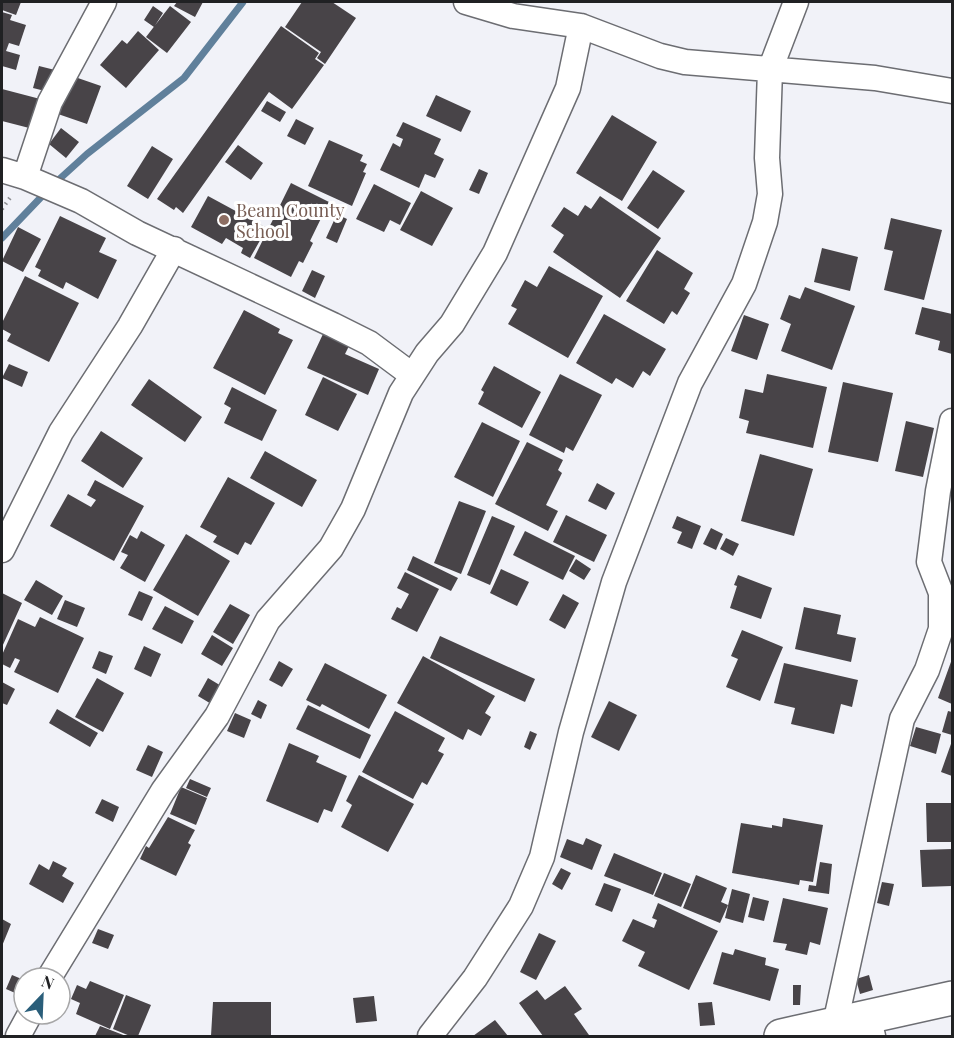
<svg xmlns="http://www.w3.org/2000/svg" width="954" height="1038" viewBox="0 0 954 1038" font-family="'Playfair Display',serif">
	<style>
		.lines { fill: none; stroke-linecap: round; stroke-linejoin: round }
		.stream { stroke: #60809b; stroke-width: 7 }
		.building { fill: #484448 }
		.street-casing { stroke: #6c6d72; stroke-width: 27 }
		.secondary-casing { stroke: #6c6d72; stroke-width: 36 }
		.path { stroke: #8d8e92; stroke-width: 4; stroke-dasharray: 1.5 4.5; stroke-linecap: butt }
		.street { stroke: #fff; stroke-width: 24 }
		.secondary { stroke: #fff; stroke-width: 33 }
		.education-dot { fill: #8d6e63; stroke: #fff; stroke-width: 2 }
		.labels { text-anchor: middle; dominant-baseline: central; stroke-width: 6; stroke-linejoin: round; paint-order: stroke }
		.education-label { font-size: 18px; fill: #785e54; stroke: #fff; text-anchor: start }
	</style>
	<rect width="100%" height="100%" fill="#f1f2f8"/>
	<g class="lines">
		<path class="stream" d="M54 184 87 154 184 78 243 2
			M2 238 46 192"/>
	</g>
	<path class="building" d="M2 2H21L16 15 2 10Z
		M177 2H203L195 17 174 6Z
		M302 2H332L356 18 325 64 317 58 321 52 285 27Z
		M153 6 163 13 154 27 144 20Z
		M170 6 191 22 167 53 146 37Z
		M2 12 12 15 10 20 26 25 19 46 9 43 6 51 20 55 16 70 2 66Z
		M281 26 319 53 315 59 324 65 292 109 269 92 183 213 176 207 174 210 157 199Z
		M138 31 159 50 126 88 100 65 122 40 127 44Z
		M39 66 55 70 49 92 33 88Z
		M72 76 101 86 87 124 58 114Z
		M2 89 44 100 37 130 2 121Z
		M436 95 471 111 461 132 426 116Z
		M267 101 286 112 280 122 261 111Z
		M612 115 657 142 622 201 576 173Z
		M296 119 314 128 305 145 287 136Z
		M403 122 441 139 434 154 444 159 435 178 425 174 419 188 380 170 393 143 400 147 403 139 396 136Z
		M61 128 79 142 66 158 49 144Z
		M329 140 363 155 360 161 367 164 363 172 366 173 352 206 308 186Z
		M238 145 263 163 251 180 225 162Z
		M152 146 173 159 148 199 127 186Z
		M479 169 488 173 479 194 469 190Z
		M653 170 685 191 658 229 627 208Z
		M291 183 329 202 310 241 313 243 303 263 299 261 291 277 254 258Z
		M374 184 411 203 400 225 390 220 384 232 356 219Z
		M421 191 453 208 432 246 400 230Z
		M208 196 267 228 250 258 241 253 243 248 226 238 222 244 191 227Z
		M600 196 661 238 620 298 553 252 564 235 551 226 564 207 578 216 585 205 591 209Z
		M337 214 347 219 337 243 326 238Z
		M60 216 106 238 99 252 117 260 98 299 66 282 63 289 38 276 41 270 35 267Z
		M891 218 942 230 924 300 884 290 893 251 884 249Z
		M18 227 41 239 23 272 2 261Z
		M822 248 858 257 850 291 814 282Z
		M657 250 693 273 684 289 690 293 677 315 672 311 664 324 626 301Z
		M549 266 603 296 568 358 508 324 517 309 511 306 525 280 537 287Z
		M312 270 325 276 315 298 302 291Z
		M25 276 79 303 49 362 7 341 11 334 2 329V323Z
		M805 287 855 306 832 370 781 351 791 324 780 319 789 295 800 299Z
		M922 307 952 314V354L938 350 940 341 915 334Z
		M244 310 280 329 278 333 293 340 265 395 213 368Z
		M604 314 666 349 650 376 643 371 633 388 616 378 612 384 576 363Z
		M744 315 769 324 757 360 731 351Z
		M323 334 349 346 345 354 379 369 368 395 307 368Z
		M9 364 28 372 22 387 2 378Z
		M494 366 541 392 522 428 478 404 484 392 481 390Z
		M560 374 602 395 573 451 566 447 564 453 529 435Z
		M767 374 827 387 813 448 746 433 749 421 739 418 745 389 763 393Z
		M323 377 357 394 338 431 305 415Z
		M149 379 202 417 185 442 131 405Z
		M843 382 893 393 878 462 828 452Z
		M232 387 277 410 262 441 224 423 231 408 224 404Z
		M906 421 934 428 923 477 895 471Z
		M482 422 520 441 493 497 454 477Z
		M101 431 143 458 123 488 81 461Z
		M527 442 563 460 558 470 562 473 546 505 558 511 548 531 495 504Z
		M265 451 317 480 302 507 250 478Z
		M760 454 813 469 794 536 741 521Z
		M228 477 275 503 251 545 245 542 238 555 213 542 217 536 200 527Z
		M95 480 144 506 114 561 50 526 68 494 91 507 96 500 87 495Z
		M597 483 615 493 606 510 588 501Z
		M459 501 486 511 461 574 434 563Z
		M566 515 607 535 594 562 553 542Z
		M492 516 515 526 490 585 467 575Z
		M677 516 701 526 692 549 677 543 682 532 672 528Z
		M711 528 723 534 716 550 703 544Z
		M141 531 165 545 145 582 120 568 128 555 121 552 130 535 137 539Z
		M525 531 575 556 563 580 513 555Z
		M186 534 230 561 198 616 153 590Z
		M726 538 739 544 733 556 720 549Z
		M413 556 458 578 451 591 407 570Z
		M576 559 591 569 584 580 569 571Z
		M501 569 529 582 517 606 490 593Z
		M405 572 439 589 417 632 391 619 397 607 401 609 409 594 397 588Z
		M738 575 772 588 761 619 730 608 737 586 734 585Z
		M36 580 63 596 52 615 24 600Z
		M139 591 153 597 142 621 128 615Z
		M2 593 22 603 2 647Z
		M563 594 579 603 565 629 549 620Z
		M65 600 85 608 77 627 57 619Z
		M230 604 250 615 233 644 213 632Z
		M165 606 194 621 182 644 152 629Z
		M804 607 841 615 837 634 856 638 851 662 795 649Z
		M40 617 84 638 58 693 14 672 20 660 15 658 10 668 2 664V655L18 619 35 627Z
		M742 630 783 647 760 701 726 687 738 659 731 656Z
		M212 635 233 648 222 666 201 654Z
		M440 636 535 679 525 702 430 658Z
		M144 646 161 654 151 677 134 669Z
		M99 651 113 656 106 674 92 668Z
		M423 656 495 696 485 713 491 717 481 736 468 729 463 740 397 703Z
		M952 659V704L938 698Z
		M279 661 293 669 282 687 269 680Z
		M325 663 387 695 369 729 322 704 320 707 306 700Z
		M784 663 858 680 852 707 841 704 834 734 791 724 795 708 774 703Z
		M97 678 124 693 103 732 75 717Z
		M208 678 223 687 213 705 198 696Z
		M2 682 15 689 7 705 2 703Z
		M258 700 267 705 261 719 251 714Z
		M609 701 637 715 619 751 591 737Z
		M308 705 371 735 360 759 296 729Z
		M57 709 98 733 90 747 49 723Z
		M395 711 445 738 438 751 444 754 427 785 422 782 413 799 362 772Z
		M948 711 952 712V735L942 732Z
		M235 713 251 720 244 738 227 731Z
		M916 727 941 734 936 754 910 746Z
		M530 731 537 734 530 750 524 747Z
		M952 741V776L941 772Z
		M289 743 319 756 316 762 347 776 332 812 324 809 318 823 266 801Z
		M148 745 163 752 152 777 136 770Z
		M359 775 414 804 388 852 341 827 352 805 346 801Z
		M190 779 211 788 207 797 186 788Z
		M181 787 207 798 196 825 170 814Z
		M102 799 119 807 113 822 95 813Z
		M926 803H952V842H927Z
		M168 817 195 830 188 843 191 845 176 876 140 859 146 846 149 848Z
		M783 818 823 825 813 882 800 880 799 885 732 873 741 823 772 828V825L782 827Z
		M586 838 602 845 592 870 560 857 567 839 583 845Z
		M952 849V886L922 887 920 850Z
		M614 853 662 873 653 895 604 876Z
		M53 861 67 868 62 876 74 883 63 903 29 884 39 864 49 870Z
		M820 862 832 864 829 894 808 891 809 885 816 886Z
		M561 868 571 873 562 890 552 884Z
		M664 873 691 884 681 907 654 896Z
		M696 875 727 888 721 902 728 905 720 923 683 908Z
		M882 882 894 884 889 906 877 903Z
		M604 883 621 889 612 912 595 905Z
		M732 889 750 894 743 923 725 918Z
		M753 897 769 901 764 921 748 917Z
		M783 898 828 908 820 945 810 942 807 955 785 950 787 944 773 942Z
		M658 903 718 931 689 990 638 966 645 952 622 941 633 919 654 928 657 920 652 918Z
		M2 919 11 924 2 946Z
		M98 929 114 935 108 949 92 943Z
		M539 933 556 941 536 980 520 972Z
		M735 949 766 958 765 965 779 969 770 1001 713 984 722 952 733 955Z
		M12 975 24 980 22 996 6 989Z
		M869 975 873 990 860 994 856 979Z
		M90 981 124 995 110 1029 76 1014 80 1003 71 999 77 985 86 989Z
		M793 985H801L800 1005H793Z
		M565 986 582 1009 574 1014 589 1035 543 1036 519 1003 537 990 545 1000Z
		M126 995 151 1005 138 1036H130L113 1029Z
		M374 996 377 1021 356 1023 353 998Z
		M213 1002H271V1036H211Z
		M712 1002 715 1025 700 1026 698 1003Z
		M495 1020 508 1036H473Z
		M100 1026 126 1036H95Z"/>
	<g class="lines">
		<g class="street-casing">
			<path id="street" d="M466 2 513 16 581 26 660 56 685 62 875 78 952 91
				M2 170 25 177 81 201 137 233 333 325 369 343 412 375
				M25 177 50 102 104 2
				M2 550 61 432 130 326 174 249
				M49 978 163 791 217 716 268 620 331 548 353 509 401 393 427 353 452 324 495 253 568 88 581 26
				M868 1018 873 1036
				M835 1024 902 719 927 670 941 629V593L929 562 938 491 952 421
				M18 1036 30 1014
				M430 1036 475 978 521 906 542 857 571 732 614 582 690 383 744 284 765 222 770 194 767 158 770 70 796 2"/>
		</g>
		<g class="secondary-casing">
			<path id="secondary" d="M781 1036 952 998"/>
		</g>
		<path class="path" d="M2 209 12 195"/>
		<use href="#street" class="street"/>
		<use href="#secondary" class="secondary"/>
	</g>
	<circle class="education-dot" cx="224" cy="220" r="6"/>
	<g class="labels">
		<g class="education-label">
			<text x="236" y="210">Beam County<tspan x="236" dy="21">School</tspan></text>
		</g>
	</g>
	<rect width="954" height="1038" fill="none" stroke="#202123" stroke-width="6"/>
	<g transform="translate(42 996) rotate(23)"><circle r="28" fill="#ffffff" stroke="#a6a6a7" stroke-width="1.5"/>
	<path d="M0-4.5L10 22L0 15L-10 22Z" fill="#2a5e7a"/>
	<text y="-9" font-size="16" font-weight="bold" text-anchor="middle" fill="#202123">N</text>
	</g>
</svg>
